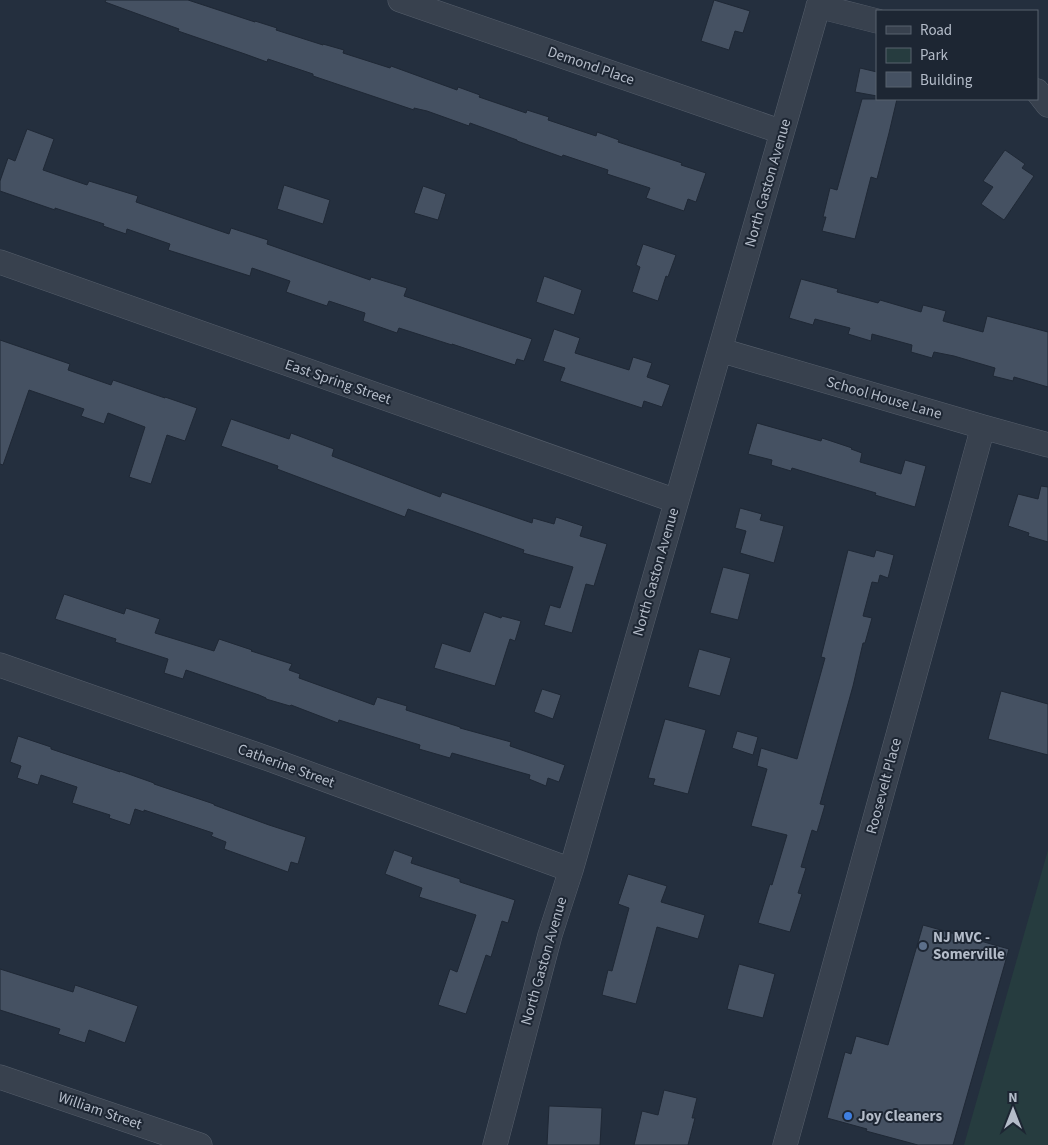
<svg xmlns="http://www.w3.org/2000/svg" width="1048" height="1145" viewBox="0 0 1048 1145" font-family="'Source Sans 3',sans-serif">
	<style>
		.green { fill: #263c3f }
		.building { fill: #455162; stroke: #1f2835 }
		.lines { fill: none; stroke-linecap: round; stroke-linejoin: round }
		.minor-casing { stroke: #565f6c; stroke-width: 25 }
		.minor { stroke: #38414e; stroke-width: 24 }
		.service-dot { fill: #5c6f8a; stroke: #1d2633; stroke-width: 2 }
		.shop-dot { fill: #3f7fe0; stroke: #1d2633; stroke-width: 2 }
		.labels { text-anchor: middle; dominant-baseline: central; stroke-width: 4; stroke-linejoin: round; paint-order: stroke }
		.street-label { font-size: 15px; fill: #b4bcc9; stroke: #1d2633 }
		.poi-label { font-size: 15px; font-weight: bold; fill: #b4bcc9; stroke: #1d2633; text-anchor: start }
	</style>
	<rect width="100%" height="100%" fill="#242f3e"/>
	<path class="green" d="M1048 850V1145H964Z"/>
	<path class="building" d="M106 0H188L255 22V21L277 28 276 30 323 45V44L344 50 343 53 390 68 391 66 457 90 458 87 480 95 479 97 526 113 527 110 549 117 548 120 596 136 597 132 619 140 618 142 682 163 681 165 706 173 696 202 688 199 684 211 646 198 650 188 607 174 608 170 563 155 562 157 517 141V140L470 123 469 126 427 111 414 108V110L313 76V74L268 59 267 62 245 54 178 31 179 29 105 2Z
		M714 0 750 11 743 33 735 31 729 50 701 41Z
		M860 68 877 72V96L855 92Z
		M862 99H897L889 133 877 179 871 177 855 239 822 231 826 217H823L830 188 837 190Z
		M27 129 54 139 43 170 87 185 89 181 138 196 136 202 229 234 231 228 268 240 267 244 370 280 371 277 407 288 404 296 532 339 524 361 517 359 515 365 452 344V345L399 328 397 333 363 321 365 313 329 301 327 306 286 292 290 281 252 268 250 276 168 250 170 244 127 229 126 234 103 226 104 224 55 208V210L0 191V181L8 158 15 161Z
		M1005 150 1025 164 1022 168 1034 176 1004 220 981 204 993 187 983 181Z
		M284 185 330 200 323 224 277 209Z
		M423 186 446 194 438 220 414 213Z
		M643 244 676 255 668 277 666 276 658 301 632 292 640 267 636 265Z
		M544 276 582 290 574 315 536 302Z
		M801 279 838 289 837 292 878 303 880 300 921 312 923 305 946 311 943 321 983 332 987 316 1048 332V387L1014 377 1013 381 993 376 995 368 954 356 934 352 932 358 911 352 912 345 872 334 871 341 848 334 850 328 815 319 813 325 789 318Z
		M554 329 580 338 575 353 629 370 633 357 652 363 647 377 670 385 662 407 644 401 642 408 560 381 565 368 543 361Z
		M0 340 70 364 68 370 111 385 113 380 165 398V397L197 408 185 441 167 435 151 484 129 477 145 427 108 413 104 424 81 416 84 409 29 390 3 465 0 464Z
		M231 419 289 439 291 433 334 449 332 456 440 497 442 492 532 523 533 518 554 524 556 517 583 526 580 536 607 544 594 586 586 584 572 633 544 625 550 605 560 608 573 567 523 553 524 550 408 509 405 517 277 469 278 466 221 446Z
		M757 423 821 441 822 438 852 448 851 449 862 453 860 462 901 474 905 460 926 466 915 507 875 495 876 493 792 468 791 471 771 465 772 460 748 454Z
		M1041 486 1048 487V542L1028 536 1029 533 1008 526 1018 494 1038 499Z
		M740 508 762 514 760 520 784 526 774 563 740 553 746 531 735 528Z
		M848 550 874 557 876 550 894 555 888 578 880 575 878 583 872 582 863 616 872 618 865 643H863L853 686 820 804 825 805 817 832 812 830 801 867 806 868 798 893 802 894 790 932 758 923 770 884 772 885 787 835 751 826 767 769 757 766 761 748 797 759 825 658 821 657Z
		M723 567 750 574 738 620 710 613Z
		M64 594 124 614 126 608 160 619 155 633 214 651 219 639 252 650 251 651 292 664 289 670 300 674 299 678 374 705 377 697 407 706 406 710 460 727V728L511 742 510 746 565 765 559 782 548 778 546 786 529 779 530 775 452 753 450 758 419 749 420 745 339 720 338 723 291 705 290 706 266 699V698L259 695 186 670 183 679 164 673 168 659 115 642 116 639 55 619Z
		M484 612 501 618 502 616 521 621 515 641 510 639 495 686 434 668 442 643 470 652Z
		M699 649 731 658 720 696 688 687Z
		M542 689 561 695 553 719 534 712Z
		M1001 691 1048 704V755L988 739Z
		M665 719 706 730 688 794 653 785 655 779 648 778Z
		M737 731 758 737 753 755 732 748Z
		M18 736 51 747V749L120 772V771L154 783V784L214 804V805L269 825 306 837 298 864 291 862 288 872 224 849 226 842 211 836 213 833 144 810V812L135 809 130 825 109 818 110 815 72 803 77 787 41 775 38 785 17 778 21 766 10 762Z
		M394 850 413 857 411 863 460 879V882L515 900 508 923 502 921 491 957 486 955 466 1014 438 1005 450 969 457 972 476 915 419 897 422 888 385 874Z
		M628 874 667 886 661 902 705 915 698 939 657 927 636 1004 602 995 608 970 612 971 629 908 618 904Z
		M923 925 1009 949 953 1145H918L866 1131 867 1129 827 1118 845 1052 851 1054 856 1036 888 1045Z
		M739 964 775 974 763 1018 727 1009Z
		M0 969 73 992 75 985 138 1006 125 1043 89 1030 85 1043 58 1034 60 1029 0 1010Z
		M664 1090 697 1098 692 1118H695L688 1145H634L642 1111 658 1115Z
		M549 1106 602 1108 600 1145H547Z"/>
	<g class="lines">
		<g class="minor-casing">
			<path id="minor" d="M400 0 782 132
				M818 6 877 21
				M1037 91 1048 105
				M0 262 676 501
				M720 350 983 427 1048 445
				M0 665 269 759 571 870
				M0 1077 200 1145
				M495 1145 550 935 571 870 820 0
				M785 1145 983 427"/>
		</g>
		<use href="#minor" class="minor"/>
	</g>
	<circle class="service-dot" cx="923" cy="946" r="5"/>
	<circle class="shop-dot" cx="848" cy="1116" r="5"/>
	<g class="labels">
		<g class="street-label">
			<text transform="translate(591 66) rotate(19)">Demond Place</text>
			<text transform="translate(768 183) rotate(-74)">North Gaston Avenue</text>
			<text transform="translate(338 382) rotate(19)">East Spring Street</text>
			<text transform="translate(884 398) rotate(16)">School House Lane</text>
			<text transform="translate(656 572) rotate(-74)">North Gaston Avenue</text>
			<text transform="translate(286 766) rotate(20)">Catherine Street</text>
			<text transform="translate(884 786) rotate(-75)">Roosevelt Place</text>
			<text transform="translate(544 961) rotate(-74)">North Gaston Avenue</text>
			<text transform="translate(100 1111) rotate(19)">William Street</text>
		</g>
		<g class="poi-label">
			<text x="933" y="937">NJ MVC -<tspan x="933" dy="17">Somerville</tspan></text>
			<text x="858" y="1116">Joy Cleaners</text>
		</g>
	</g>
	<rect x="876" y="10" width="162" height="90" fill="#1d2633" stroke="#59626f"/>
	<rect x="886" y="26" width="25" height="8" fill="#38414e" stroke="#59626f"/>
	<text x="920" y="35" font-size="15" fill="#b4bcc9">Road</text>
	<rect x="886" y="48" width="25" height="15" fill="#263c3f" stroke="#59626f"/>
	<text x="920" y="60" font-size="15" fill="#b4bcc9">Park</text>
	<rect x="886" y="72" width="25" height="15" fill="#455162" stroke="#59626f"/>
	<text x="920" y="85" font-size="15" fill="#b4bcc9">Building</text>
	<g transform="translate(1013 1110)" stroke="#1d2633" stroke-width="4" paint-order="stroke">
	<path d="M0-4L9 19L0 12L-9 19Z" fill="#b4bcc9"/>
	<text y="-8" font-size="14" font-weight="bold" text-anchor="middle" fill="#b4bcc9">N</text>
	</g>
</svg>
